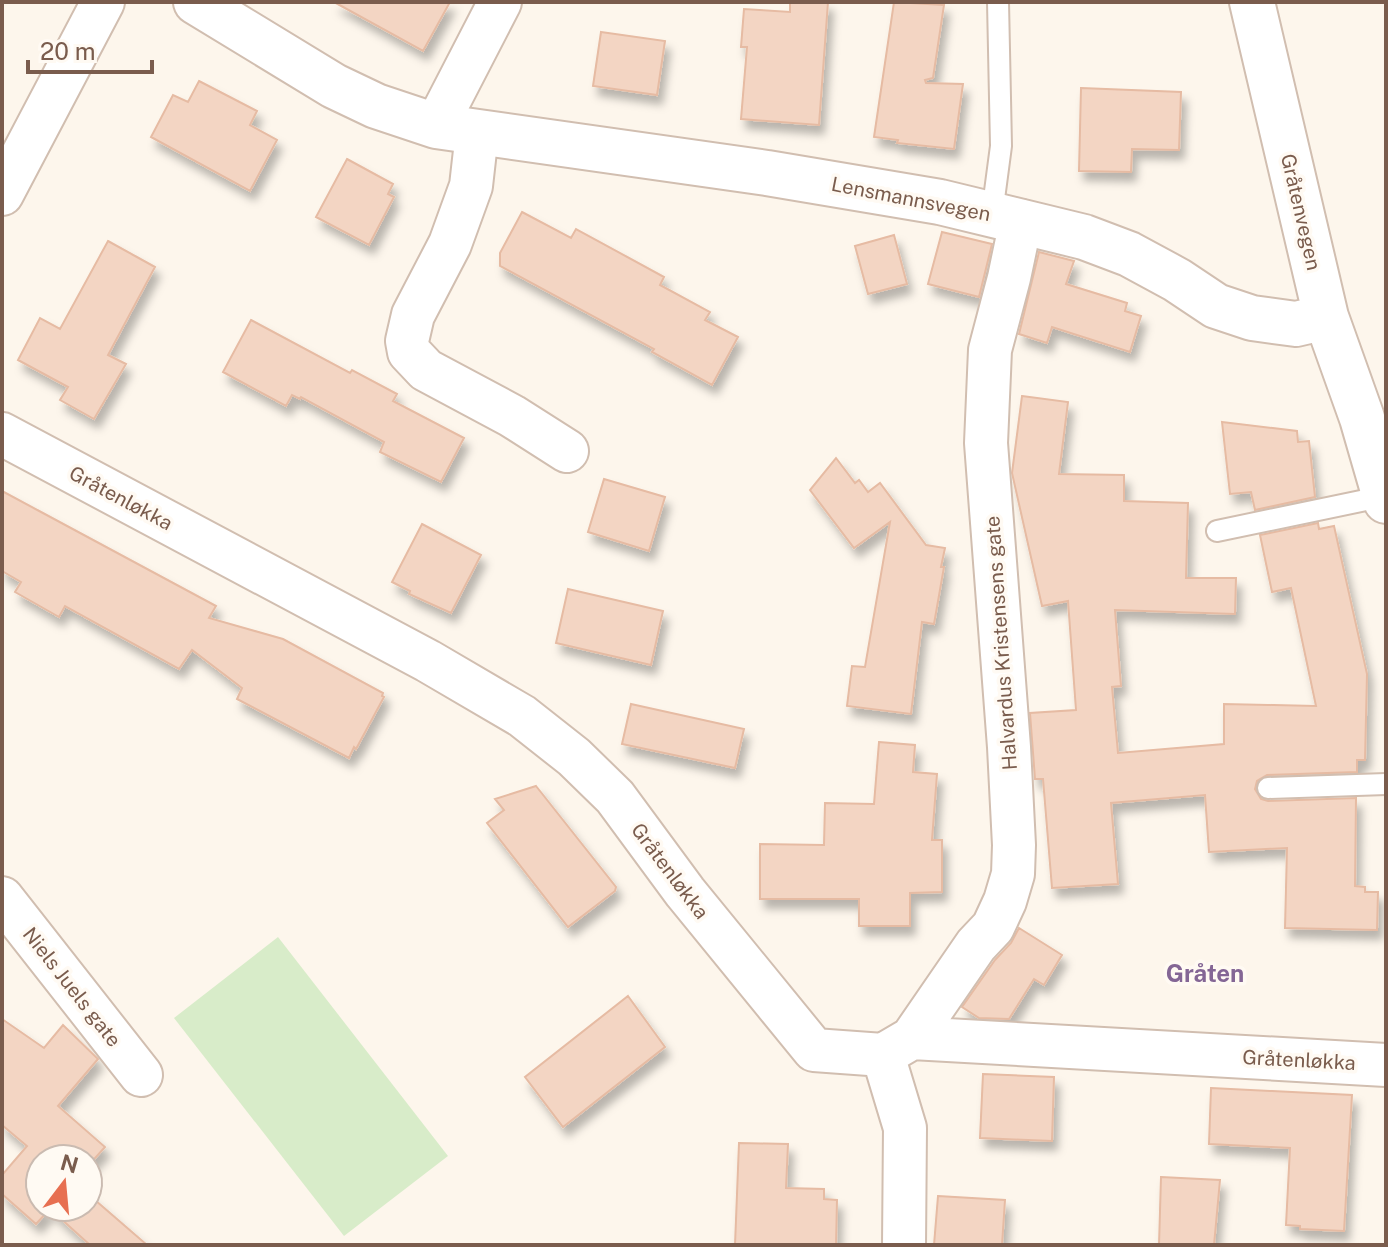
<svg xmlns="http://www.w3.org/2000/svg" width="1388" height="1247" viewBox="0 0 1388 1247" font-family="'Public Sans',sans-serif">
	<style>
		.green { fill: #d8ecc9 }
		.building { fill: #f3d5c3; stroke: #e6bba3; stroke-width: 2; filter: url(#shadow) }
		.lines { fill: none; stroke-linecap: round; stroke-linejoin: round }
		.service-casing { stroke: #d1beb0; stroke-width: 24 }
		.minor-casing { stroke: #d1beb0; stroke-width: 46 }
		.tertiary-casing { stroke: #d1beb0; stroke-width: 48 }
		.service { stroke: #fff; stroke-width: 20 }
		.minor { stroke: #fff; stroke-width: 42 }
		.tertiary { stroke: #fff; stroke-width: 44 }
		.labels { text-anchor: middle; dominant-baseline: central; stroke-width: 7; stroke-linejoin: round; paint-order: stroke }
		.street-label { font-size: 20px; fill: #7a5c4d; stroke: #fffaf3 }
		.quarter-label { font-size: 24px; font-weight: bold; fill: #846695; stroke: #fffaf3 }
	</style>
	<defs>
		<filter id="shadow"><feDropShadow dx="5" dy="9" stdDeviation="4" flood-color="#0004"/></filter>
	</defs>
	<rect width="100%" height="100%" fill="#fdf6ec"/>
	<path class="green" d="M278 937 448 1156 344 1236 174 1018Z"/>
	<path class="building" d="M334 2H450L423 51Z
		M790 2H828L819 125 741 119 747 47H741L744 9 790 12Z
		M894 2 944 5 933 78 925 80 926 83 963 84 954 149 897 143 898 140 874 137Z
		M601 32 665 41 657 95 593 86Z
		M199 81 257 111 250 125 277 140 250 191 151 137 173 95 188 102Z
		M1081 88 1181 92 1179 150 1132 149 1131 172 1079 171Z
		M347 159 393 184 388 194 394 197 369 245 316 217Z
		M522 212 571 238 576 229 664 277 660 285 710 312 705 320 738 337 712 385 652 352 654 349 500 266V253Z
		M942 232 992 244 979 297 928 284Z
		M894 235 907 284 868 294 855 246Z
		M108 241 155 267 108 355 126 364 94 419 60 400 68 387 18 360 40 318 60 329Z
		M1039 252 1074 261 1066 284 1127 303 1125 311 1141 316 1130 352 1052 327 1047 343 1019 334Z
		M251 320 350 373 352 370 397 394 393 401 464 438 441 482 380 452 384 442 301 397 300 399 292 395 286 406 223 372Z
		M1022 396 1068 402 1059 474 1124 475V501L1188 503 1186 578H1236L1235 614 1115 610 1121 686 1112 687 1118 753 1224 744V704L1316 706 1291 588 1272 592 1260 535 1318 523 1319 529 1334 526 1367 674 1365 760H1357V772L1267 775 1257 781 1255 789 1261 799 1268 801 1356 798 1355 886 1365 887V892H1378L1377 930 1285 928 1287 848 1209 852 1205 795 1111 803 1118 884 1052 888 1043 779H1035L1030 713 1076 710 1068 601 1042 606 1012 473Z
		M1222 422 1297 431 1298 442 1309 441 1315 497 1255 510 1251 492 1230 494Z
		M836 458 855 483 859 480 868 492 880 483 926 545 945 548 941 567H944L934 624 922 622 911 714 847 706 852 666 865 667 890 522 854 548 810 490Z
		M604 479 665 497 649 551 588 532Z
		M2 491 216 606 209 618 283 639 383 693 382 696 384 697 356 749 354 747 349 758 237 699 242 688 192 650 179 669 65 606 59 617 15 592 21 582 2 571Z
		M422 524 481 555 451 613 409 594 410 591 392 582Z
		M568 589 663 611 651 665 556 643Z
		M631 704 744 729 735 768 622 744Z
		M879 742 915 745 913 772 937 774 932 840H942V892L910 893V926H859V899H760V844L824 845 825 803 874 804Z
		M536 786 616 887 615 891 568 927 487 823 504 810 495 799Z
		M1019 928 1062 955 1044 985 1034 979 1009 1019 979 1018 962 1007 995 960 1011 943Z
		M628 996 665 1047 563 1127 525 1077Z
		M2 1019 44 1048 63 1025 98 1059 58 1106 105 1147 88 1166V1159H40V1207H88V1194L147 1245H90L50 1209 36 1224 2 1194V1175L27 1146 2 1125Z
		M983 1074 1054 1077 1052 1141 980 1138Z
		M1211 1088 1352 1095 1344 1231 1300 1229V1226L1286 1225 1290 1148 1209 1144Z
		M739 1143 788 1144 786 1188 824 1189V1199L837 1200 836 1245H735Z
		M1161 1177 1220 1180 1214 1245H1159Z
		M938 1196 1005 1200 1002 1245H934Z"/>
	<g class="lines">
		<g class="service-casing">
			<path id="service" d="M992 214 1001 146 998 2
				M1217 531 1385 496
				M1268 788 1386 784"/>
		</g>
		<g class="minor-casing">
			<path id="minor" d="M436 126 500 2
				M477 133 471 186 450 244 413 315 407 341 409 352 426 370 512 416 567 451
				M2 194 103 2
				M2 434 428 661 522 716 574 757 615 797 685 892 814 1050 883 1055 912 1038 1386 1065
				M2 898 141 1075
				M912 1038 976 945 993 927 1005 901 1013 874 1014 845 1009 747 986 443 990 350 1009 278 1021 221
				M883 1055 905 1128 904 1245"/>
		</g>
		<g class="tertiary-casing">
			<path id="tertiary" d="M196 2 334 86 376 106 436 126 767 173 940 202 1084 237 1129 254 1177 280 1216 306 1252 318 1296 324 1326 317
				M1252 2 1326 317 1362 418 1386 501"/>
		</g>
		<use href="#service" class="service"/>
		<use href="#minor" class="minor"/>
		<use href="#tertiary" class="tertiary"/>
	</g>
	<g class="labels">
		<g class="street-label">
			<text transform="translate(911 199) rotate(11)">Lensmannsvegen</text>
			<text transform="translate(1301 212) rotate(77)">Gråtenvegen</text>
			<text transform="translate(121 498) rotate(28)">Gråtenløkka</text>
			<text transform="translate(1001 643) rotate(-94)">Halvardus Kristensens gate</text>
			<text transform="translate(670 871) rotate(53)">Gråtenløkka</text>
			<text transform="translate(72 987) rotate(52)">Niels Juels gate</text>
			<text transform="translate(1299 1060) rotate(3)">Gråtenløkka</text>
		</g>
		<g class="quarter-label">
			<text x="1205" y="973">Gråten</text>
		</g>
	</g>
	<rect width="1388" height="1247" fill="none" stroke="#7a5c4d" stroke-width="8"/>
	<g transform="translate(64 1183) rotate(16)"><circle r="38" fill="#fffaf3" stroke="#cabbb1" stroke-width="2"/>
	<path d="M0-6L14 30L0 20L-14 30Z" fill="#e76f51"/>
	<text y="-12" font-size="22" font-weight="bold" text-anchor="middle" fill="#7a5c4d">N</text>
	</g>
	<path d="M28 60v12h124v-12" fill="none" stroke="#7a5c4d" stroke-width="4"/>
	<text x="40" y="60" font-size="24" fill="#7a5c4d" stroke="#fffaf3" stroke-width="6" paint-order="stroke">20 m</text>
</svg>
